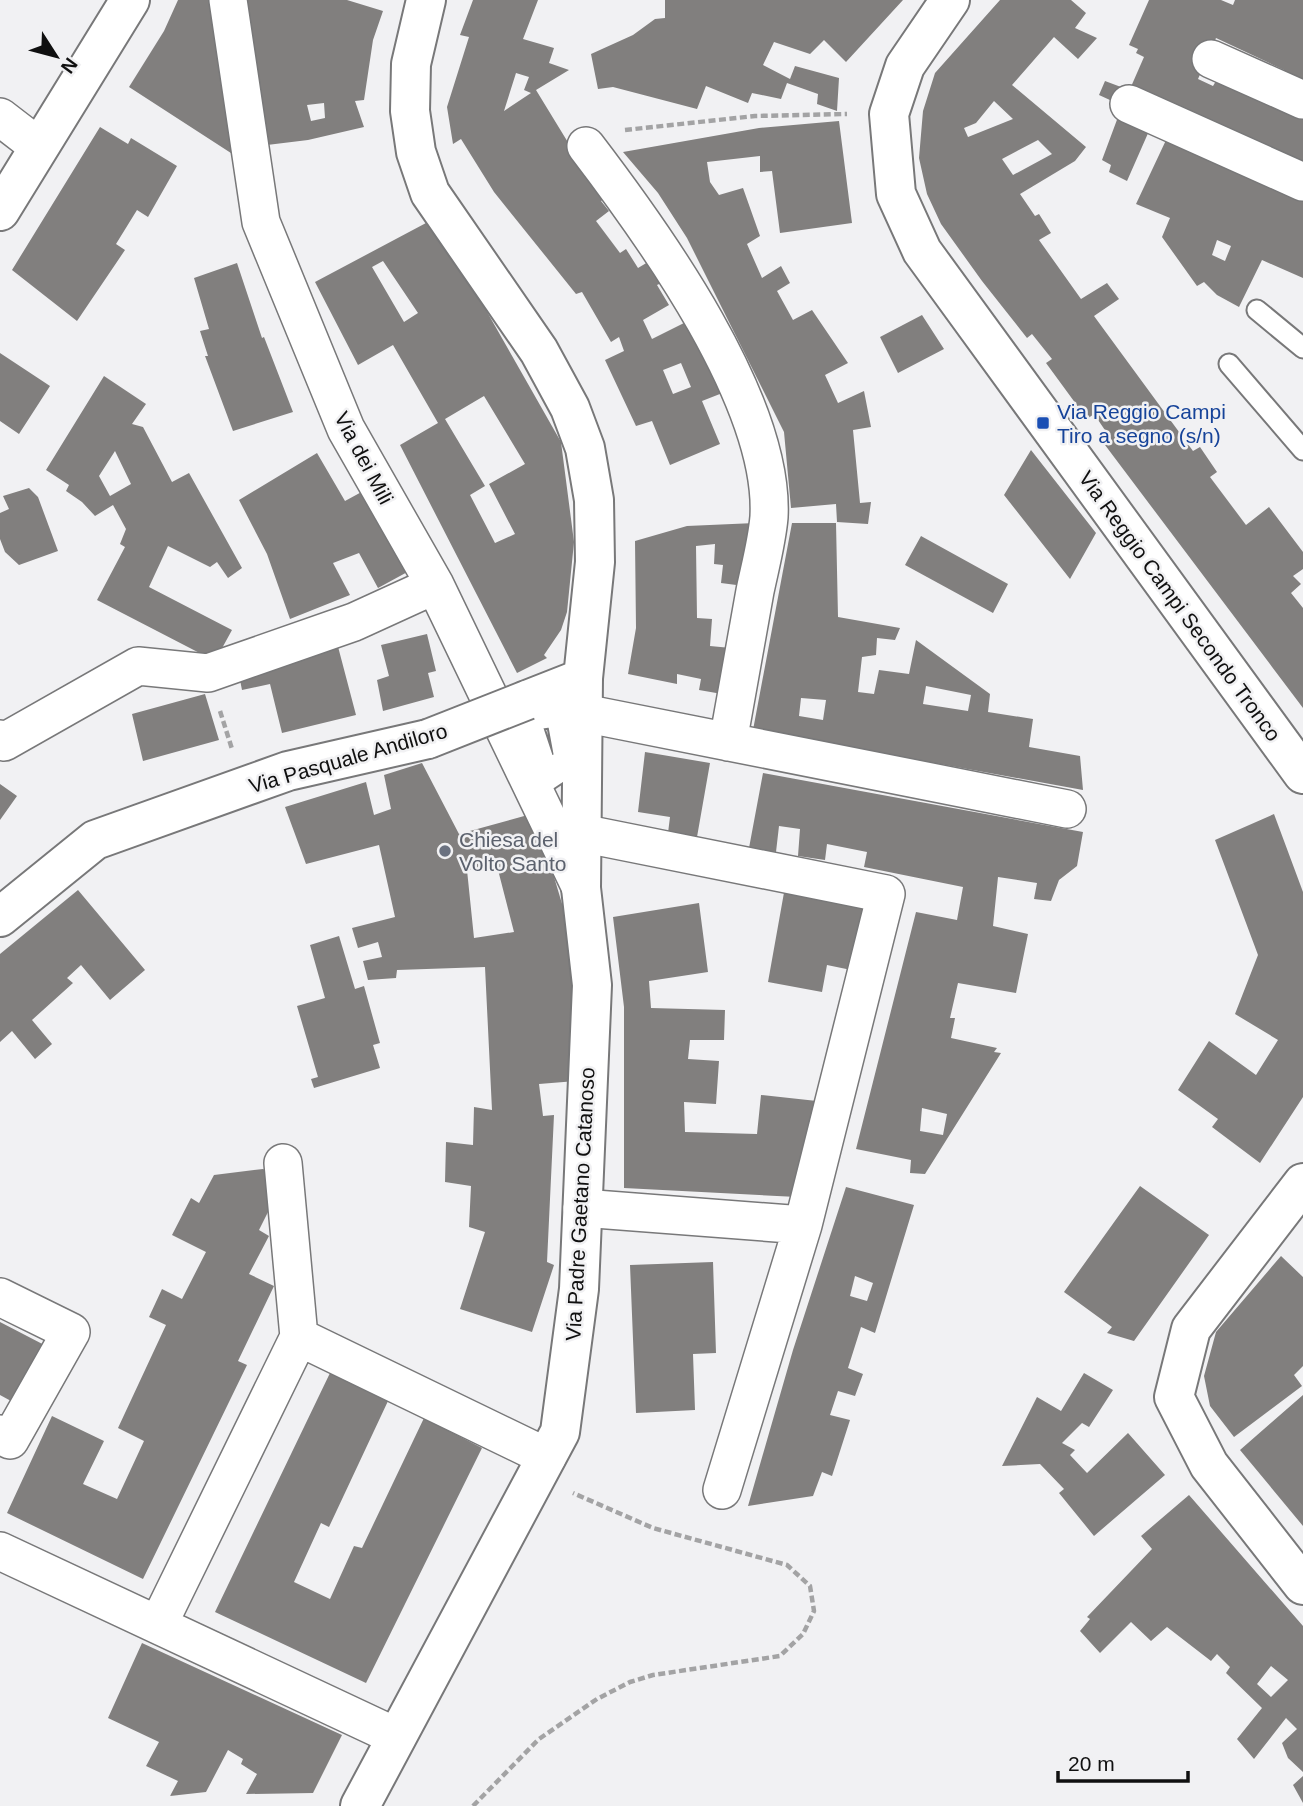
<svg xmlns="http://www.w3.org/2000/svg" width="1303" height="1806" viewBox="0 0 1303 1806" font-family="Helvetica,sans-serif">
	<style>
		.building { fill: #817f7e; fill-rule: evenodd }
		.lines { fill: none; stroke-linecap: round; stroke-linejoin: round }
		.service-casing { stroke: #787879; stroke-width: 23 }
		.pedestrian-casing { stroke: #787879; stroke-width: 32 }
		.minor-casing { stroke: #787879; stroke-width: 40 }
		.tertiary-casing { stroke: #787879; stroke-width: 42 }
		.path { stroke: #a3a3a4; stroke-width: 4.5; stroke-dasharray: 7 3.5; stroke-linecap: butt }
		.service { stroke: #fff; stroke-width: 19 }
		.pedestrian { stroke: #fff; stroke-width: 28 }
		.minor { stroke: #fff; stroke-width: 37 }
		.tertiary { stroke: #fff; stroke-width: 38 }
		.tertiary-bridge-casing { stroke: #787879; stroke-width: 42; stroke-linecap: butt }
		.tertiary-bridge { stroke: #fff; stroke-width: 38 }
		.transit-dot { fill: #1a4fb4; stroke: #f1f1f3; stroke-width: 2.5 }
		.worship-dot { fill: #6b7280; stroke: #f1f1f3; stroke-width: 2.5 }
		.labels { text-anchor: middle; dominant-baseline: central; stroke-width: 5; stroke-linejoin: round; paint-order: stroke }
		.transit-label { font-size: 21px; fill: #164399; stroke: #f1f1f3; text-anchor: start }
		.street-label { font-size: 21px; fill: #101010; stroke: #f1f1f3 }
		.worship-label { font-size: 21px; fill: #5b616d; stroke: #f1f1f3; text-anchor: start }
	</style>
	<rect width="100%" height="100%" fill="#f1f1f3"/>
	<path class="building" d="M178 0H214L234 155 129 87 164 31Z
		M241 0H347L383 11 373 40 364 100 355 101 364 127 308 140 267 145ZM324 103 325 118 311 121 307 105Z
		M473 0H538L523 39 554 48 549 63 569 70 536 90 569 144 608 196 601 201 609 211 596 221 620 253 626 249 638 268 653 259 668 280 657 285 669 305 643 320 652 339 690 320 725 392 702 401 720 444 670 465 652 421 636 426 605 360 624 351 619 337 611 342 582 292 576 294 494 192 461 139 453 144 447 107 469 37 460 35ZM516 73 529 77 524 90 531 93 504 111ZM681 363 691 387 673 394 663 370Z
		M665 0H903L846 62 824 40 810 54 774 42 763 65 790 79 795 66 839 78 837 111 817 104 818 94 787 83 781 99 752 93 748 103 706 86 697 109 613 87 598 89 591 54 633 35 655 19 665 18Z
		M1000 0H1071L1086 13 1075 28 1097 38 1078 59 1054 37 1012 85 1086 147 1075 161 1020 194 1035 216 1039 214 1051 233 1039 240 1081 299 1107 283 1119 299 1094 316 1193 451 1200 447 1217 472 1210 477 1246 525 1269 507 1303 552V569L1293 576 1301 584 1291 593 1303 608V708L1105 445 1111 439 1094 414 1087 419 1046 363 1052 359 1032 334 1027 338 982 281 941 224 927 194 919 158 923 111 935 73ZM994 101 1013 119 968 137 964 128 976 123ZM1038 140 1052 154 1013 175 1002 159Z
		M1149 0H1221L1233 5 1235 0H1303V92L1279 82 1284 70 1216 38 1198 79 1213 86 1216 81 1303 120V165L1130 89 1144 57 1136 53 1138 49 1129 45Z
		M1105 81 1129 90 1123 106 1099 95Z
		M1118 117 1149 131 1127 181 1109 172 1111 165 1102 160Z
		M839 121 852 223 780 233 772 171 760 172V156L707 162 710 182 719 195 743 188 760 236 747 244 762 278 781 266 790 283 777 291 793 320 812 310 848 363 825 375 838 403 864 391 871 427 853 430 860 503 871 502 868 524 837 522 836 504 791 508 784 432 687 238 658 193 623 152 759 128Z
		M100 127 128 144 131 138 177 166 148 217 137 210 116 244 125 250 77 321 12 270Z
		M1167 138 1303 201V278L1262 260 1239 307 1217 295 1204 282 1197 286 1162 237 1170 218 1136 204ZM1217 240 1231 246 1225 261 1212 255Z
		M426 223 478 296 561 442 574 542 567 612 561 630 544 655 547 658 517 673 400 445 438 423 393 345 358 365 315 282ZM383 261 418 313 404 322 372 267ZM484 396 525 464 489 484 515 534 495 543 470 495 485 486 445 419Z
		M237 263 262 338 264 337 293 412 233 431 205 356H208L200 331 209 329 194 278Z
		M922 315 944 349 898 373 880 337Z
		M0 353 50 386 19 434 0 421Z
		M104 376 146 404 132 424 143 427 172 482 189 473 242 568 228 578 217 562 210 567 168 546 149 587 232 630 215 661 97 600 125 547 120 544 126 529 113 505 95 516 82 502 66 491 69 485 46 470ZM115 451 131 484 110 496 99 476Z
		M1031 450 1096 533 1070 579 1004 495Z
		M317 453 345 501 367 489 411 570 378 588 359 553 333 563 350 595 290 619 267 554 239 500Z
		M29 488 38 497 58 551 19 565 5 552 0 539V513L9 509 3 496Z
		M755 523 744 586 721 583 723 565 714 564 715 544 696 546 697 618 712 619 710 646 731 648 722 694 699 690 701 679 677 674V684L628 674 636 628 635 541 687 526Z
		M792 523H836L838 617 900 628 895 640 877 638 876 655 862 657 858 692 874 694 879 670 909 674 916 640 990 694 988 712 1033 719 1029 747 1080 756 1083 790 753 730ZM926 686 971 695 968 711 923 704ZM801 698 826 700 823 720 799 716Z
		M921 536 1008 584 993 613 905 565Z
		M427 634 436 671 428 673 434 697 383 711 377 680 389 676 381 645Z
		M336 639 356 715 282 733 270 684 242 690 239 675Z
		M205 694 219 740 143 761 132 714Z
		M645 752 710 763 697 837 668 833 670 817 638 812Z
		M422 763 459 834 535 813 571 934 576 1081 539 1084 543 1116 554 1115 547 1262 554 1265 532 1332 460 1309 485 1232 469 1227 471 1186 445 1182 446 1142 473 1145 474 1107 492 1110 485 967 397 970 396 978 368 980 363 961 382 957 378 942 358 948 352 928 395 917 379 845 306 864 285 807 366 782 374 815 391 809 384 775ZM497 866 514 932 474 938 467 870Z
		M763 773 1083 832 1077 866 1059 880 1051 901 1034 899 1037 883 998 877 993 926 1028 934 1016 993 958 983 950 1018H955L951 1038 997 1048 994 1052 1001 1053 925 1174 910 1173 911 1160 856 1149 916 912 957 920 963 887 864 867 867 852 827 844 825 860 798 856 800 829 779 826 776 852 749 848ZM922 1108 947 1114 943 1135 920 1131Z
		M0 784 17 796 0 820Z
		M1274 814 1303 892V1097L1260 1163 1212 1127 1218 1119 1178 1090 1209 1041 1256 1075 1278 1040 1235 1014 1258 955 1215 840Z
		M785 887 869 901 856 971 827 965 822 992 768 982Z
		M78 890 145 970 110 1000 81 965 67 978 73 983 32 1020 52 1044 35 1059 12 1031 0 1042V954Z
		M699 903 708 972 649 981 651 1008 725 1010 724 1040H690L688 1059 719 1061 716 1104 684 1102 685 1132 757 1134 761 1095 826 1102 797 1197 624 1188V1007L613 917Z
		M339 936 355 989 364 986 380 1043 373 1045 380 1068 314 1088 311 1079 318 1077 297 1006 325 998 310 945Z
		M263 1169 269 1172 271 1206 259 1230 269 1236 249 1274 274 1286 238 1361 247 1365 143 1579 7 1513 52 1416 104 1441 83 1484 117 1499 144 1441 118 1428 166 1325 149 1317 162 1289 182 1299 206 1252 172 1235 191 1198 199 1203 214 1175Z
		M1140 1186 1209 1235 1134 1341 1107 1333 1112 1327 1064 1292Z
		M846 1187 914 1205 875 1333 861 1327 848 1368 863 1374 855 1396 838 1391 830 1415 850 1420 832 1476 822 1472 813 1496 748 1506 793 1350ZM855 1276 873 1283 867 1301 850 1296Z
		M1281 1256 1303 1277V1366L1294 1375 1302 1386 1234 1437 1210 1406 1204 1376 1216 1332Z
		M713 1262 716 1353 693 1354 695 1410 636 1413 630 1265Z
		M0 1322 52 1349 22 1407 0 1395Z
		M330 1373 388 1401 329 1527 321 1523 294 1582 330 1599 354 1546 362 1548 424 1418 482 1448 366 1683 215 1612Z
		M1084 1373 1113 1390 1089 1427 1082 1423 1062 1443 1075 1450 1070 1455 1087 1473 1128 1433 1165 1475 1094 1536 1059 1493 1064 1489 1040 1464 1002 1466 1037 1397 1061 1411Z
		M1303 1395V1526L1240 1450Z
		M1189 1495 1303 1626V1772L1288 1758 1282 1743 1297 1729 1286 1718 1254 1759 1237 1739 1262 1708 1226 1673 1230 1667 1217 1654 1211 1661 1167 1627 1151 1641 1131 1622 1100 1653 1080 1631 1090 1619 1087 1617 1152 1549 1141 1536ZM1271 1666 1288 1680 1271 1697 1257 1684Z
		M142 1643 342 1735 313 1793 246 1794 257 1774 241 1764 243 1759 228 1750 206 1792 170 1796 178 1781 146 1766 159 1742 108 1718Z
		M1303 1776V1803L1293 1785Z"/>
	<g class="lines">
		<g class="service-casing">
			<path id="service" d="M1257 310 1303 348
				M1229 364 1303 450"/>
		</g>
		<g class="pedestrian-casing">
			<path id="pedestrian" d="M560 712 569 761 545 777 525 717Z"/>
		</g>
		<g class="minor-casing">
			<path id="minor" d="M228 0 261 222 346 429 435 585 581 888
				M1211 59 1303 100
				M1129 104 1303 182
				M0 117 39 147
				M586 146C654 235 775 402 769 517 767 541 760 567 755 591 746 641 737 692 728 742
				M583 713 1067 809
				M0 739 4 742 138 666 208 673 354 622 435 585
				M581 833 886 894 803 1225 722 1490
				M582 1208 803 1225
				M0 1297 71 1332 10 1440 0 1434
				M299 1337 547 1457
				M0 1551 397 1737
				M158 1625 299 1337 283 1163"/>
		</g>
		<g class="tertiary-casing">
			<path id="tertiary" d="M950 0 905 66 889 114 896 194 922 251 1303 774
				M0 211 130 0
				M527 700 583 678
				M0 917 95 840 288 771 428 739
				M1303 1183 1191 1329 1174 1397 1209 1465 1303 1585
				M360 1806 560 1432 579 1289 592 985 581 888 583 678 595 562 594 500 585 448 570 408 539 351 430 193 416 152 410 111 411 64 426 0"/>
		</g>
		<path class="path" d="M625 130 755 116 847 114
			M220 711 232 749
			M473 1806 539 1739 597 1699 630 1682 653 1675 780 1656 803 1634 814 1611 810 1586 787 1565 653 1528 573 1493"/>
		<use href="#service" class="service"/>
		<use href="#pedestrian" class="pedestrian"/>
		<use href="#minor" class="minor"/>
		<use href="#tertiary" class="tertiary"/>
		<g class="tertiary-bridge-casing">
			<path id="tertiary-bridge" d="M428 739 527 700"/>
		</g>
		<use href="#tertiary-bridge" class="tertiary-bridge"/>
	</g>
	<rect class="transit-dot" x="1036" y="416" width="14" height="14" rx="3.5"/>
	<circle class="worship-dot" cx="445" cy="851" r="7"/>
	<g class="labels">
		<g class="transit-label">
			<text x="1057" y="411">Via Reggio Campi<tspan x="1057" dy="24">Tiro a segno (s/n)</tspan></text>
		</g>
		<g class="street-label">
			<text transform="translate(364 458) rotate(62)">Via dei Mili</text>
			<text transform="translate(1180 606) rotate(54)">Via Reggio Campi Secondo Tronco</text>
			<text transform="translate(348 758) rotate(-16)">Via Pasquale Andiloro</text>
			<text transform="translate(580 1204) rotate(-87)">Via Padre Gaetano Catanoso</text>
		</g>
		<g class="worship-label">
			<text x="459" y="839">Chiesa del<tspan x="459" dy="24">Volto Santo</tspan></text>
		</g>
	</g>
	<g transform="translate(56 56) rotate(126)" stroke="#f1f1f3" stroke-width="5" paint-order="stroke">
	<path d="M0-5L12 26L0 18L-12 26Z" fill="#101010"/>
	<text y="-10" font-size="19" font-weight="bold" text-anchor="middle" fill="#101010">N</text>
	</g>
	<path d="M1058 1771v10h130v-10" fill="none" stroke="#101010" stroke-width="3.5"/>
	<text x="1068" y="1771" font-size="21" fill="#101010" stroke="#f1f1f3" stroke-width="5" paint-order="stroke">20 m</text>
</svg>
